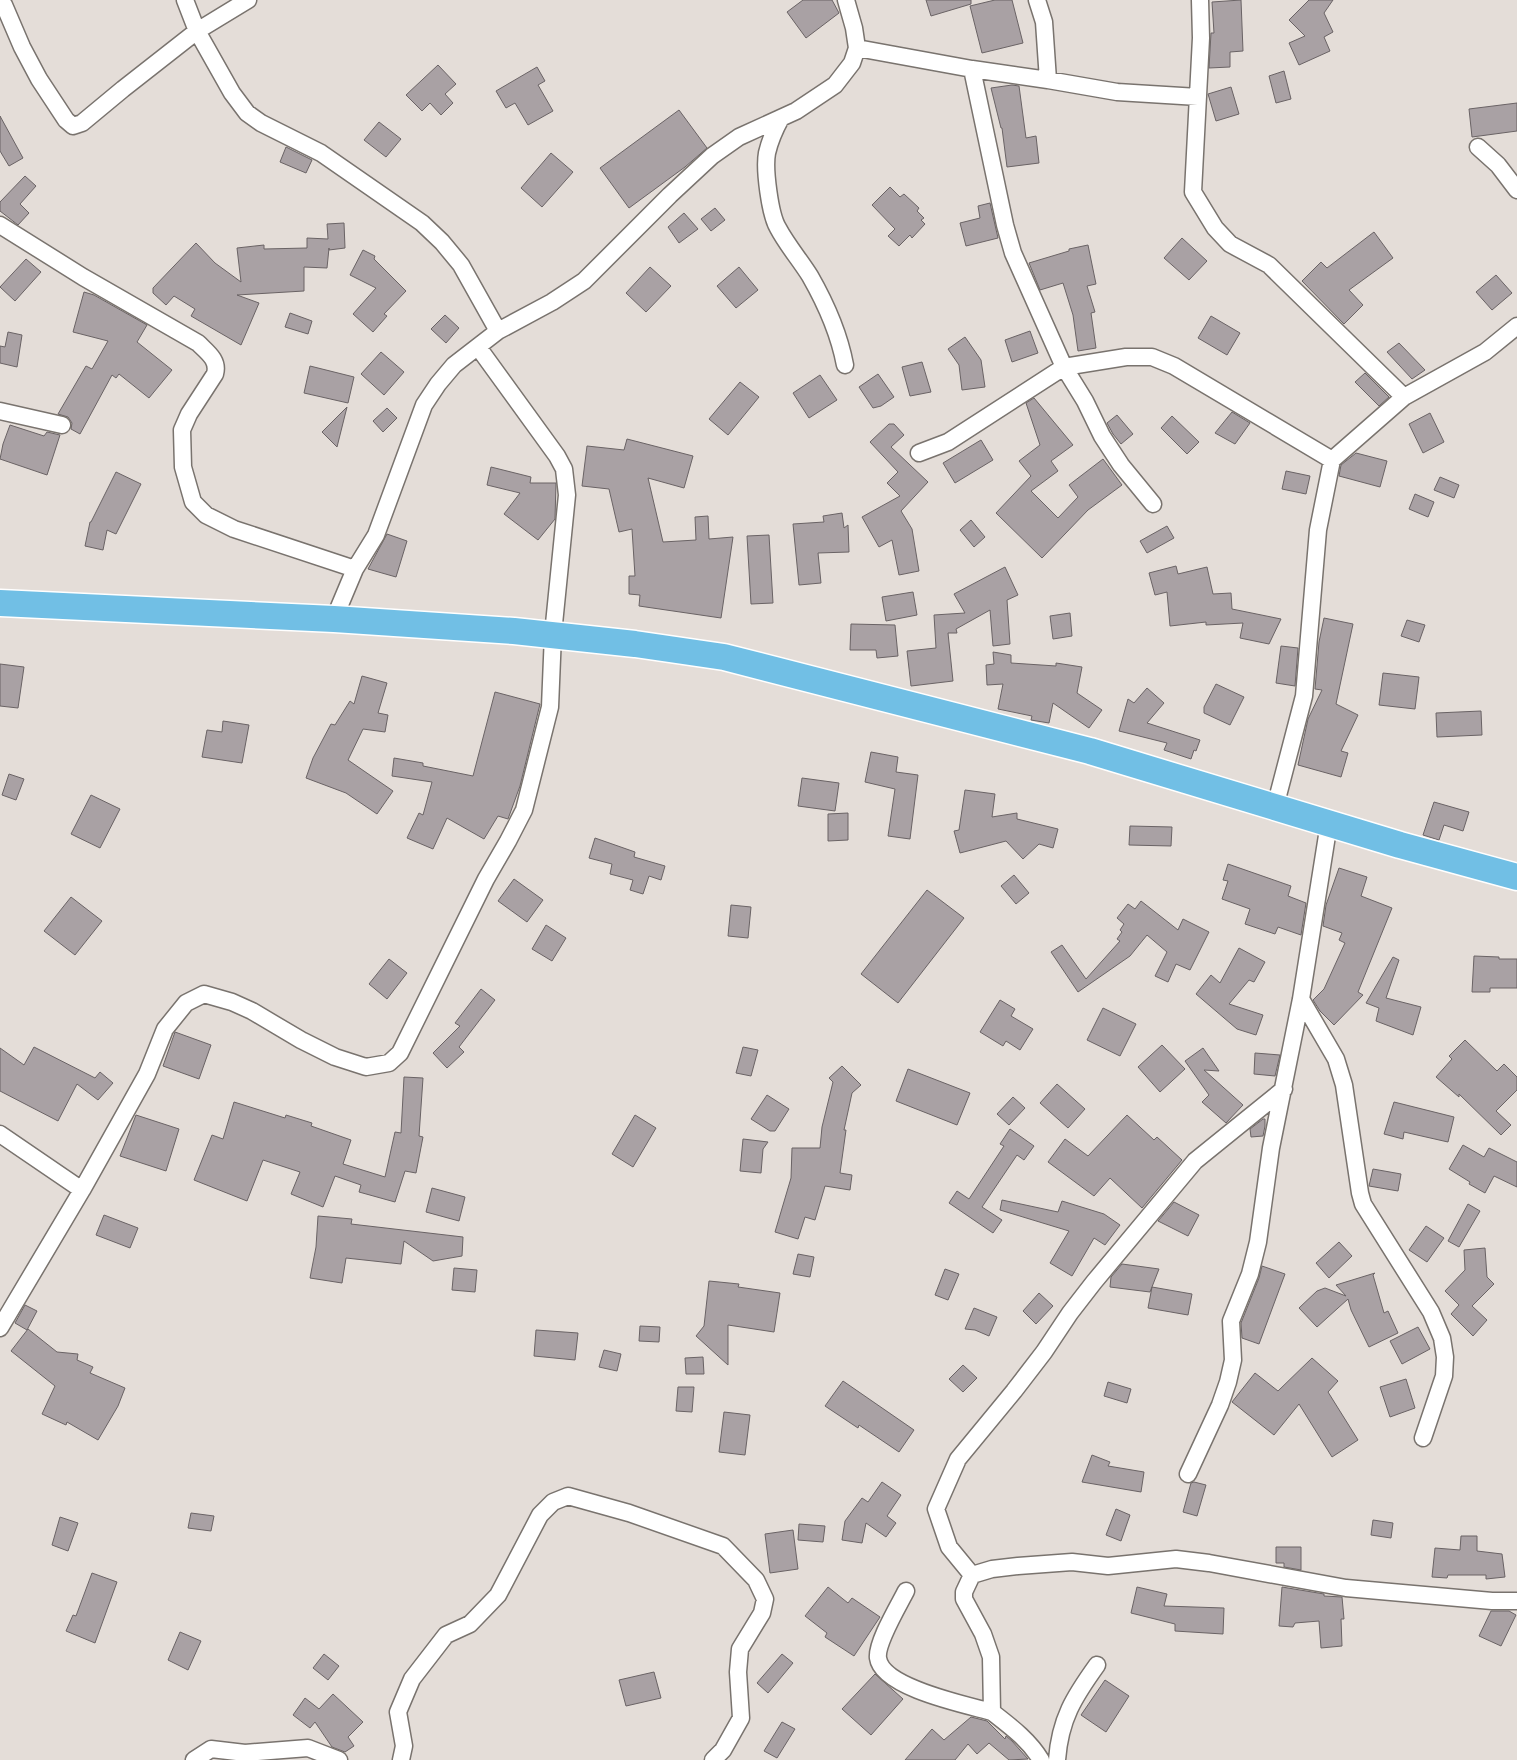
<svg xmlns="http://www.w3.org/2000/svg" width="1517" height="1760" viewBox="0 0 1517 1760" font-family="Roboto,sans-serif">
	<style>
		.building { fill: #a9a1a4; stroke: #6a6365 }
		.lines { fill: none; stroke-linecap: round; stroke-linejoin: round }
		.street-casing { stroke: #79736e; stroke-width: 19 }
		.primary-casing { stroke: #fff; stroke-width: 29 }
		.street { stroke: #fff; stroke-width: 16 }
		.primary { stroke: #71bfe5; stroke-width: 26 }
	</style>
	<rect width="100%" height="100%" fill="#e4ddd8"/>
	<path class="building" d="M803 0H832L839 13 806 38 787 12Z
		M926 0H971V4L931 16Z
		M995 0H1012L1023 43 982 53 970 6Z
		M1241 0 1243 51 1230 52V67L1209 68 1211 33H1214L1212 2Z
		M1309 0H1333L1324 13 1333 32 1324 37 1330 51 1299 65 1289 43 1305 36 1289 20Z
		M438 65 456 84 445 94 453 103 441 115 430 103 422 111 406 95Z
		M537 67 545 81 538 85 553 111 528 125 515 103 506 108 496 91Z
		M1284 71 1291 99 1276 103 1269 76Z
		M1012 85 1019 86 1026 138 1036 136 1039 163 1007 167 1002 128H1001L991 88Z
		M1231 87 1239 114 1216 121 1208 94Z
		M1517 103V131L1472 137 1469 109Z
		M679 110 707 148 685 167 629 208 600 168Z
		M0 116 23 158 9 166 0 151Z
		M379 122 401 139 386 157 364 140Z
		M286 147 312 160 306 173 280 162Z
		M551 153 573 172 542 207 521 188Z
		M25 176 36 186 20 204 29 213 18 225 0 211V202Z
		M890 187 900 197 904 194 919 208 917 211 924 218 921 220 925 224 912 238 910 235 899 246 888 236 895 229 872 205Z
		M990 203 998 238 966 246 960 223 980 218 978 206Z
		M715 208 725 220 711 231 701 219Z
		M684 213 698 229 679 243 668 227Z
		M344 223 345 248 329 250V248L327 268 304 267V291L237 295 259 303 241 345 191 316 195 309 174 296 166 305 153 293V288L196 243 215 263 241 282 237 248 264 245V249L307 248V238L328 239 327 224Z
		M1374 232 1393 258 1349 290 1363 305 1344 324 1302 281 1321 262 1327 268Z
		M1182 238 1207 261 1189 280 1164 258Z
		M1088 245 1096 284 1087 286 1095 312 1091 313 1096 348 1078 351 1073 315 1063 283 1040 290 1029 263 1069 251V249Z
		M363 250 375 256 374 259 406 291 384 314 387 316 373 332 353 314 376 288 350 275Z
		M26 259 41 272 15 301 0 287Z
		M650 267 671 286 646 312 626 293Z
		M739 267 758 290 736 308 717 286Z
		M1496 275 1512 293 1492 310 1476 292Z
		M84 292 94 295 147 325 137 342 172 370 149 398 119 374 116 378 112 375 80 434 71 429 72 423 68 417 58 414 86 366 92 369 108 341 73 332Z
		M290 313 312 321 308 334 285 327Z
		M445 315 459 328 446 343 431 329Z
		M1211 316 1240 333 1227 355 1198 338Z
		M1030 331 1038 353 1012 362 1005 340Z
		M8 332 22 335 17 367 0 363V346L5 347Z
		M965 337 981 360 985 387 962 390 959 365 948 349Z
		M1399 343 1425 370 1412 379 1387 352Z
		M381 352 404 372 384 395 361 374Z
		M922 362 931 392 910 396 902 367Z
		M310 366 354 377 348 403 304 393Z
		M1365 373 1389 397 1379 406 1355 382Z
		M878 374 894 397 881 406 873 408 859 387Z
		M820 375 837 400 809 418 793 393Z
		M740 382 759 397 728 435 709 419Z
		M1034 398 1073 445 1051 461 1058 471 1031 491 1058 518 1078 497 1069 485 1103 459 1122 485 1088 510 1042 558 996 513 1031 476 1019 461 1040 445 1026 403Z
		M347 407 337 447 322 432Z
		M387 408 397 418 383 432 373 421Z
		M1232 412 1250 423 1235 444 1215 433Z
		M1430 413 1444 442 1423 453 1409 424Z
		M1117 415 1133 434 1121 444 1113 434 1107 423Z
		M1172 416 1199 442 1187 454 1161 428Z
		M889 424H894L904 435 891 447 928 482 901 511 912 529 919 571 899 575 892 540 879 547 862 517 900 496 887 483 898 472 870 442Z
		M10 425 44 436 47 432 60 435 47 475 0 459 3 444Z
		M627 439 693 456 684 488 648 478 663 542 696 540 695 517 708 516 709 539 733 537 721 618 639 606 640 595 629 594V576H635L632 529 619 532 609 489 582 486 587 446 624 450Z
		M981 440 993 460 955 483 943 463Z
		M1356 453 1387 461 1380 487 1339 476 1341 465Z
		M491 467 531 477 530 483H556L555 519 538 540 504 514 520 493 487 485Z
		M1286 471 1310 476 1306 494 1282 489Z
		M116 472 141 484 116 534 107 530 103 550 85 546 90 522H91Z
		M1440 477 1459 485 1454 498 1434 490Z
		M1415 494 1434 502 1428 517 1409 509Z
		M842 513 844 528 848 525 849 552 818 553 821 583 799 585 793 524 824 522 823 516Z
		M971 520 985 537 974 547 960 530Z
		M1167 526 1174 538 1147 553 1140 541Z
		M387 534 407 541 396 577 368 569Z
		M769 535 773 603 751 604 747 536Z
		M1176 566 1178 574 1207 567 1213 594 1231 593 1232 609 1281 619 1269 644 1240 638 1243 623 1206 625V622L1170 626 1167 592 1155 595 1149 573Z
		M1005 567 1018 595 1007 600 1010 644 993 646 990 610 956 629 957 633H948L953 681 911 686 907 651 936 648 934 615 965 613 954 594Z
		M913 592 917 615 886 621 882 597Z
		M1070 613 1072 636 1053 639 1050 616Z
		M1324 618 1353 624 1336 704 1358 715 1341 751 1348 753 1341 777 1298 765 1308 719 1322 690 1315 689 1319 642Z
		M1407 620 1425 625 1419 642 1401 636Z
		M851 624 895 625 898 656 877 658 876 650H850Z
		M1281 646 1298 648 1295 686 1276 683Z
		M993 652 1011 655V663L1056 666V663L1082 667 1077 693 1102 710 1089 728 1053 703 1049 723 1031 720 1032 716 998 709 1003 684 987 685 986 665 994 664Z
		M0 664 24 667 18 708 0 706Z
		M1383 673 1419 677 1415 709 1379 705Z
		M362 676 387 683 378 713 388 715 385 732 363 729 348 760 393 791 377 814 346 793 306 778 313 758 331 724 335 725 350 701 354 704Z
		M1216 684 1244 697 1230 725 1204 713V707Z
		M1147 688 1164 703 1147 723 1200 740 1196 751 1194 750 1191 759 1164 750 1167 743 1119 731 1128 699 1134 703Z
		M495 692 540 704 520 786 508 819 498 816 484 839 447 818 433 849 407 838 419 813 423 815 432 782 392 776 394 758 423 763V766L473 776Z
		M1481 711 1482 735 1437 737 1436 713Z
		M223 721 249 725 242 763 202 757 207 730 222 732Z
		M871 752 898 757 896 772 918 775 910 839 888 836 895 789 865 782Z
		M9 774 24 779 16 800 2 795Z
		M802 778 839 783 835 811 798 806Z
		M965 790 995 794 992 817 1017 813V819L1058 829 1053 848 1039 844 1023 859 1006 841 960 853 954 831 959 830Z
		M91 795 120 809 100 848 71 834Z
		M1434 802 1469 812 1463 831 1444 825 1439 840 1423 835Z
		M848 813V840L828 841V814Z
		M1130 826 1172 827 1171 846 1129 845Z
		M595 838 635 852 634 857 665 866 661 880 649 876 643 894 630 890 633 880 610 874 612 864 589 858Z
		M1228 864 1291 886 1288 896 1306 903 1301 935 1278 927 1275 934 1245 924 1250 909 1222 899 1228 881 1223 880Z
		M1339 868 1367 877 1361 896 1392 908 1358 992 1363 995 1334 1025 1320 1011 1313 1000 1324 989 1345 943 1339 940 1342 933 1323 926 1326 905Z
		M1014 875 1029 893 1016 904 1001 886Z
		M514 879 543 900 527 922 498 901Z
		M927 890 964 918 898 1003 861 974Z
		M71 897 102 921 75 955 44 931Z
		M1141 901 1178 930 1183 919 1209 932 1190 970 1176 964 1168 982 1155 976 1167 952 1147 935 1130 956 1078 992 1051 952 1062 945 1086 979 1120 941 1117 939 1122 932 1120 930 1124 924 1117 918 1128 904 1135 909Z
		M731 905 751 907 748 938 728 936Z
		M546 925 566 938 552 961 532 949Z
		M1239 948 1265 962 1254 982 1249 980 1229 1004 1263 1015 1256 1035 1237 1029 1196 994 1211 975 1220 983Z
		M1474 956 1499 957V959H1517V988H1490V992H1472Z
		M1393 957 1399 960 1386 998 1421 1007 1413 1035 1376 1021 1379 1008 1366 1003Z
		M389 959 407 973 387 999 369 984Z
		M481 989 495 1000 459 1047 464 1052 447 1068 433 1053 460 1026 455 1023Z
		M1000 1000 1015 1009 1011 1016 1033 1029 1020 1050 1006 1041 1003 1046 980 1032Z
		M1103 1008 1136 1024 1120 1056 1087 1040Z
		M175 1032 211 1045 199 1079 163 1066Z
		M1465 1040 1497 1071 1504 1064 1517 1077V1090L1496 1111 1511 1125 1501 1135 1459 1094V1097L1436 1077 1452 1059 1449 1056Z
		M1162 1045 1185 1069 1160 1092 1138 1067Z
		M34 1047 95 1078 100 1072 113 1083 98 1100 77 1084 58 1121 0 1091V1048L24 1065Z
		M743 1047 758 1050 751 1076 736 1073Z
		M1203 1048 1219 1071 1204 1070 1243 1105 1226 1123 1202 1102 1209 1095 1185 1061Z
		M1255 1053 1280 1055 1275 1076 1254 1074Z
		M842 1066 861 1085 852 1093 844 1130H846L840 1173 852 1175 850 1190 825 1186 815 1220 805 1217 798 1239 775 1232 791 1178 792 1148H820L822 1127 833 1082 829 1078Z
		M908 1069 970 1093 957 1125 896 1101Z
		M404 1077 423 1078 419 1136 423 1137 416 1173 405 1171 395 1202 359 1192 361 1185 335 1176 323 1207 291 1194 300 1172 263 1160 247 1201 194 1180 212 1135 223 1139 234 1102 285 1118 286 1115 312 1123 311 1126 351 1140 343 1164 385 1177 395 1132 401 1133Z
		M1057 1084 1085 1109 1068 1128 1040 1103Z
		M767 1095 789 1109 775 1131H770L751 1119Z
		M1013 1097 1025 1108 1009 1125 997 1114Z
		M1394 1102 1454 1117 1448 1142 1404 1132 1403 1139 1384 1134Z
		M136 1115 179 1129 166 1171 120 1156Z
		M635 1115 656 1128 633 1167 612 1154Z
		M1127 1115 1154 1140 1157 1137 1182 1160 1142 1208 1110 1178 1094 1196 1048 1162 1065 1139 1088 1156Z
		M1263 1119H1265V1126L1263 1136 1251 1137 1250 1129Z
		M1010 1129 1034 1146 1024 1160 1017 1155 982 1207 1002 1220 993 1233 949 1203 957 1191 969 1199 1004 1146 1000 1144Z
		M743 1139 768 1142 763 1149 761 1173 740 1171Z
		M1463 1145 1484 1157 1489 1148 1517 1162V1187L1494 1176 1485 1193 1469 1184 1470 1182 1449 1169Z
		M1373 1169 1401 1174 1398 1191 1369 1186Z
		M432 1188 465 1197 459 1221 426 1212Z
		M1002 1200 1058 1212 1062 1201 1104 1214 1120 1225 1105 1245 1094 1238 1072 1276 1050 1263 1069 1231 1000 1210Z
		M1174 1202 1199 1215 1188 1236 1158 1221Z
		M1468 1204 1480 1211 1459 1247 1448 1241Z
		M104 1215 138 1228 130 1248 96 1235Z
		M318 1216 352 1219 351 1224 463 1237 462 1256 433 1261 404 1241 401 1264 346 1258 342 1283 310 1278 316 1247Z
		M1426 1226 1444 1238 1427 1262 1409 1250Z
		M1339 1242 1352 1256 1329 1278 1316 1263Z
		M1485 1248 1487 1277 1494 1284 1472 1306 1487 1320 1473 1336 1451 1314 1459 1305 1445 1291 1465 1270 1464 1250Z
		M798 1254 814 1257 810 1277 793 1274Z
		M1122 1264 1159 1269 1150 1292 1110 1287 1111 1277Z
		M1262 1266 1285 1274 1259 1344 1242 1338 1241 1323 1259 1278Z
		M454 1268 477 1270 475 1292 452 1290Z
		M945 1269 959 1274 948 1300 935 1295Z
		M1375 1273 1373 1275 1384 1313 1388 1311 1398 1333 1369 1347 1351 1310 1348 1299 1317 1327 1299 1308 1317 1291 1325 1288 1346 1296 1336 1285Z
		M709 1281 739 1284 738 1287 780 1293 774 1332 728 1325V1365L696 1336 704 1326Z
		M1152 1287 1192 1294 1188 1315 1148 1308Z
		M1039 1293 1053 1306 1036 1324 1023 1311Z
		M25 1305 37 1311 27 1330 15 1323Z
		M974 1308 997 1317 989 1336 975 1330 965 1329Z
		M640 1326 660 1327 659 1342 639 1341Z
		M1418 1327 1430 1349 1402 1364 1390 1341Z
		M28 1329 57 1352 78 1354 77 1360 93 1367 90 1373 125 1388 118 1406 98 1440 67 1422 66 1425 42 1414 55 1386 11 1351Z
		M536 1330 578 1333 575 1360 534 1356Z
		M604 1350 621 1354 617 1371 599 1367Z
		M703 1357 704 1374H686L685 1358Z
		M1312 1358 1338 1381 1328 1392 1358 1440 1332 1457 1299 1404 1274 1435 1232 1402 1255 1373 1278 1391Z
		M963 1365 977 1378 963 1392 949 1379Z
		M1406 1379 1415 1408 1390 1417 1380 1387Z
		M843 1381 914 1430 899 1452 859 1425 858 1428 825 1406Z
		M1108 1382 1131 1389 1127 1403 1104 1396Z
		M678 1387H694L692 1412 676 1411Z
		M724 1412 750 1415 745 1455 719 1452Z
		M1092 1455 1110 1462 1108 1466 1144 1472 1141 1492 1082 1482Z
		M882 1482 901 1495 887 1516 896 1523 886 1537 866 1523 862 1543 842 1540 845 1521 862 1498 868 1502Z
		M1194 1482 1206 1485 1197 1516 1183 1512 1191 1483Z
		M1116 1509 1130 1515 1121 1541 1106 1535Z
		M191 1513 214 1516 211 1531 188 1528Z
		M60 1517 78 1523 68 1551 52 1545Z
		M1373 1520 1393 1523 1391 1538 1371 1535Z
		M799 1524 825 1526 823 1542 798 1540Z
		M793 1530 798 1569 770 1573 765 1534Z
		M1461 1536H1477V1551L1502 1554 1505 1577 1486 1579V1575H1448L1447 1578 1432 1577 1435 1548 1460 1550Z
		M1276 1547H1301V1570L1284 1567V1563H1276Z
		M92 1573 117 1582 95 1643 66 1631 73 1615 76 1616Z
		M828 1587 848 1603 852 1598 880 1617 854 1656 825 1637 827 1633 805 1616Z
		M1137 1587 1167 1594 1164 1606 1224 1608 1223 1634 1175 1631V1624L1131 1613Z
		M1282 1587 1324 1594V1596L1342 1597 1344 1619H1341L1342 1646 1321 1648 1319 1621 1295 1623 1293 1627 1279 1626Z
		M1491 1611H1509L1516 1615 1501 1646 1479 1636Z
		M180 1632 201 1641 188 1670 168 1660Z
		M324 1654 339 1666 328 1680 313 1668Z
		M782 1654 793 1663 768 1693 757 1683Z
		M654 1672 661 1698 626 1706 619 1680Z
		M875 1674 903 1699 871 1735 842 1709Z
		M1105 1680 1129 1696 1106 1732 1081 1715Z
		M333 1694 363 1722 348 1737 354 1746 345 1752 332 1747 315 1722 310 1728 293 1715 305 1698 319 1709Z
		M971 1717 987 1721 1005 1739 1006 1736 1012 1741 1028 1759 1009 1760 989 1743 977 1754 968 1744 955 1760H905L932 1729 944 1740Z
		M782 1722 795 1729 777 1758 764 1751Z"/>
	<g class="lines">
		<g class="street-casing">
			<path id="street" d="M0 0 4 5 22 47 39 79 66 120 73 126 82 123 123 89 197 31 248 0
				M185 0 197 31 232 93 247 113 261 123 321 153 422 223 442 242 461 265 498 331
				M1037 0 1044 22 1048 80
				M1200 0 1201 38 1193 192 1215 228 1230 244 1269 265 1404 397
				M857 48 972 69 1048 80 1117 92 1198 97
				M972 69 1005 225 1013 253 1064 367 1085 401 1102 436 1121 465 1153 504
				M781 118C775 129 770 140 767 153 764 169 770 215 778 228 787 245 800 260 810 276 826 304 839 333 845 365
				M1478 147 1498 165 1517 190
				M0 225 83 277 198 343C207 352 219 360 215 374L189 414 182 430 183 467 193 502 206 515 234 529 355 569
				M0 411 62 425
				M919 453 948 442 1064 367 1126 357H1152L1174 366 1332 460
				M334 619 355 569 376 535 424 405 438 384 454 365 498 331 552 302 584 281 670 195 712 156 739 137 796 111 835 85 852 63 857 48 854 28 846 0
				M1275 807 1304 696 1318 530 1332 460 1404 397 1485 352 1517 326
				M1301 999 1336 1059 1344 1085 1360 1193 1363 1204 1431 1312 1442 1338 1445 1357 1444 1376 1423 1438
				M0 1134 82 1190
				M0 1328 82 1190 147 1074 165 1029 186 1003 204 994 232 1002 252 1011 301 1040 335 1057 366 1067 389 1063 400 1053 486 879 508 841 524 810 550 707 553 634 567 495 564 469 557 456 478 347
				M1188 1474 1220 1405 1228 1382 1233 1360 1231 1321 1250 1274 1258 1242 1271 1148 1301 999 1329 823
				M972 1575 949 1547 936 1509 958 1459 1014 1391 1044 1352 1070 1313 1094 1282 1195 1161 1284 1089
				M906 1591C899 1605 876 1643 878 1658 882 1688 967 1705 992 1712
				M194 1760 211 1749 245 1753 308 1748 339 1760
				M401 1760 404 1746 398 1712 412 1679 446 1635 470 1624 498 1595 540 1515 553 1502 568 1496 629 1513 723 1546 756 1580 765 1599 762 1613 740 1649 738 1672 741 1718 723 1750 713 1760
				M1041 1760C1029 1740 1010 1726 992 1712L991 1657 983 1634 964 1599V1592L972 1575 992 1569 1018 1566 1072 1562 1108 1566 1176 1559 1209 1563 1346 1588 1492 1601H1517
				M1057 1760C1060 1719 1074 1697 1097 1665"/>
		</g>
		<g class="primary-casing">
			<path id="primary" d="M0 603 334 619 514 631 635 644 724 657 1090 751 1400 845 1517 877"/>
		</g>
		<use href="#street" class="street"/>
		<use href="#primary" class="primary"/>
	</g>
</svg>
